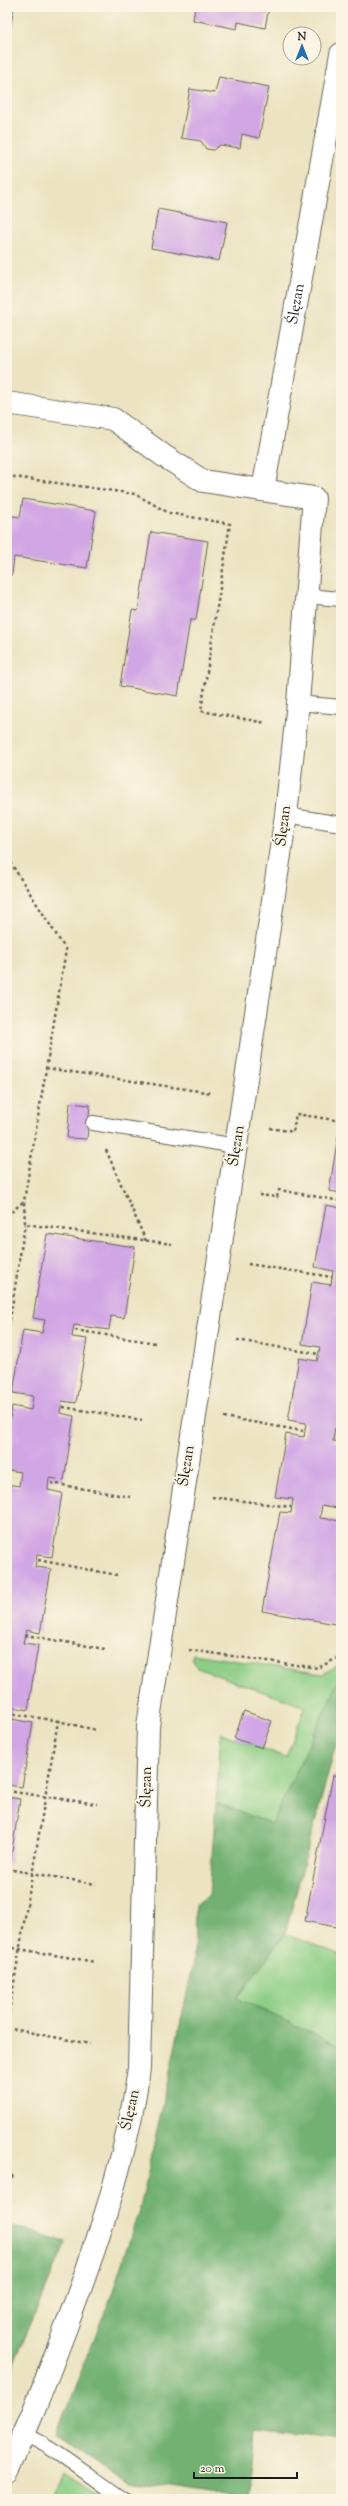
<svg xmlns="http://www.w3.org/2000/svg" width="348" height="2506" viewBox="0 0 348 2506" font-family="'Sorts Mill Goudy',serif">
	<style>
		.green { fill: #8dce86; stroke: #547551 }
		.forest { fill: #72b173; stroke: #476648 }
		.building { fill: #d1a6e5 }
		.lines { fill: none; stroke-linecap: round; stroke-linejoin: round }
		.lane-casing { stroke: #646256; stroke-width: 16 }
		.street-casing { stroke: #646256; stroke-width: 24 }
		.path { stroke: #646256; stroke-width: 2.5; stroke-dasharray: 3 3; stroke-linecap: butt }
		.lane { stroke: #fff; stroke-width: 14 }
		.street { stroke: #fff; stroke-width: 22 }
		.labels { text-anchor: middle; dominant-baseline: central; stroke-width: 4; stroke-linejoin: round; paint-order: stroke }
		.street-label { font-size: 15px; fill: #1c1c1c; stroke: #fcf5e5 }
	</style>
	<rect width="100%" height="100%" fill="#fcf5e5"/>
	<filter id="ink" filterUnits="userSpaceOnUse"><feTurbulence type="fractalNoise" baseFrequency=".025" numOctaves="2"/><feDisplacementMap in="SourceGraphic" scale="8" xChannelSelector="R" yChannelSelector="G"/><feConvolveMatrix kernelMatrix="1 2 1 2 8 2 1 2 1" color-interpolation-filters="sRGB"/></filter>
	<filter id="wash" filterUnits="userSpaceOnUse"><feTurbulence type="fractalNoise" baseFrequency=".012" numOctaves="4" result="noise"/><feDisplacementMap in="SourceGraphic" scale="16" xChannelSelector="R" yChannelSelector="G"/><feGaussianBlur stdDeviation="0.9" result="paint"/><feColorMatrix in="noise" values="0 0 0 0 0 0 0 0 0 0 0 0 0 0 0 0 0 1.4 0 .05"/><feComposite in="paint" operator="in"/></filter>
	<g filter="url(#wash)">
		<rect width="100%" height="100%" fill="#ebe3c1"/>
		<path class="green" d="M193 1654 322 1674 341 1664V1683L338 1682 272 1824 216 1803 221 1733 286 1757 305 1707 197 1668 192 1657Z
			M285 1934 341 1955V2047L237 1999Z
			M63 2473 101 2499H52Z"/>
		<path class="forest" d="M338 1682 341 1683V1725L285 1934 237 1998 341 2047V2440L255 2430 248 2498 128 2481 56 2434 111 2297 141 2204 194 1961 195 1906 209 1896 216 1803 272 1824Z
			M7 2224 66 2242 7 2379Z"/>
		<g id="blocks">
			<path class="building" d="M7 7H14L8 41 7 40Z
				M195 7H269L265 28 238 22 237 29 193 20Z
				M219 77 269 87 259 138 242 134 240 148 220 145 213 150 206 149 201 141 181 138 190 89 215 93Z
				M158 209 227 222 219 261 151 248Z
				M23 499 96 511 87 568 14 557 12 575H7V515L20 517Z
				M151 532 208 541 196 620H190L178 696 120 686 132 610 138 611Z
				M70 1103 90 1105 87 1139 67 1138Z
				M339 1130H341V1193L329 1191Z
				M326 1205 341 1208V1429L335 1428 333 1441 341 1442V1486L337 1508 322 1505 320 1518 341 1521V1625L262 1611 280 1512 291 1513 293 1499 275 1497 286 1434 304 1437 306 1423 288 1420 299 1358 317 1361 320 1347 302 1344 312 1282 331 1285 333 1271 315 1267Z
				M47 1234 135 1247 124 1318 111 1316 109 1330 74 1325 72 1337 87 1339 76 1403 62 1401 60 1413 74 1416 64 1480 49 1478 48 1490 62 1493 59 1513 52 1557 37 1555 35 1567 51 1569 40 1633 26 1630 23 1643 38 1645 28 1710 13 1707 11 1719 33 1723 22 1787 7 1785V1563L9 1549 7 1548V1484L19 1486 21 1472 7 1470V1434L12 1406 31 1410 33 1396 13 1393 23 1330 42 1333 45 1320 33 1318Z
				M244 1711 272 1721 262 1748 234 1738Z
				M333 1775 341 1777V1928L305 1921Z
				M7 1797 20 1799 10 1864 7 1863Z"/>
		</g>
	</g>
	<g filter="url(#ink)">
		<use href="#blocks" fill-opacity="0" stroke="#646256" stroke-width="1"/>
		<g class="lines">
			<g class="lane-casing">
				<path id="lane" d="M306 596 341 599
					M298 703 341 707
					M286 815 341 824
					M93 1123 237 1146
					M24 2434C61 2451 90 2477 123 2499"/>
			</g>
			<g class="street-casing">
				<g id="street">
					<path d="M7 403 113 419 164 456 203 481 314 498 298 703 286 815 148 1726 139 2068C127 2158 97 2245 65 2330 47 2377 30 2424 7 2470"/>
					<path id="s1" d="M263 490 341 54"/>
				</g>
			</g>
			<path class="path" d="M7 476 135 494 169 513 230 524 201 711 266 723
				M7 857 66 950 24 1201
				M46 1068 212 1093
				M270 1128 293 1132 296 1114 341 1121
				M106 1150 146 1241
				M259 1195 277 1197 279 1190 341 1201
				M7 1216 24 1201 25 1224 172 1244
				M248 1264 332 1277
				M75 1330 155 1343
				M7 1338 25 1224
				M237 1340 318 1354
				M63 1407 142 1420
				M224 1417 303 1431
				M51 1483 130 1497
				M212 1497 291 1507
				M38 1560 117 1575
				M25 1635 105 1649
				M189 1650 318 1668 341 1656
				M14 1714 58 1721
				M7 1791 97 1804
				M7 1869 96 1884
				M7 1947 95 1962
				M7 2024 58 1721 96 1730
				M7 2028 90 2044
				M7 2164 13 2178"/>
			<use href="#lane" class="lane"/>
			<use href="#street" class="street"/>
		</g>
	</g>
	<g class="labels">
		<g class="street-label">
			<text stroke="none"><textPath href="#s1" startOffset="189">Ślęzan</textPath></text>
			<text transform="translate(284 826) rotate(-83)">Ślęzan</text>
			<text transform="translate(237 1146) rotate(-81)">Ślęzan</text>
			<text transform="translate(187 1466) rotate(-81)">Ślęzan</text>
			<text transform="translate(147 1787) rotate(-89)">Ślęzan</text>
			<text transform="translate(131 2110) rotate(-78)">Ślęzan</text>
		</g>
	</g>
	<rect width="348" height="2506" fill="none" stroke="#fcf5e5" stroke-width="24"/>
	<g transform="translate(302 46)"><circle r="19" fill="#fcf5e5" stroke="#a29e95"/>
	<path d="M0-3L7 15L0 10L-7 15Z" fill="#1f6fb2"/>
	<text y="-6" font-size="11" font-weight="bold" text-anchor="middle" fill="#1c1c1c">N</text>
	</g>
	<path d="M194 2472v6h103v-6" fill="none" stroke="#1c1c1c" stroke-width="2"/>
	<text x="200" y="2472" font-size="12" fill="#1c1c1c" stroke="#fcf5e5" stroke-width="3" paint-order="stroke">20 m</text>
</svg>
